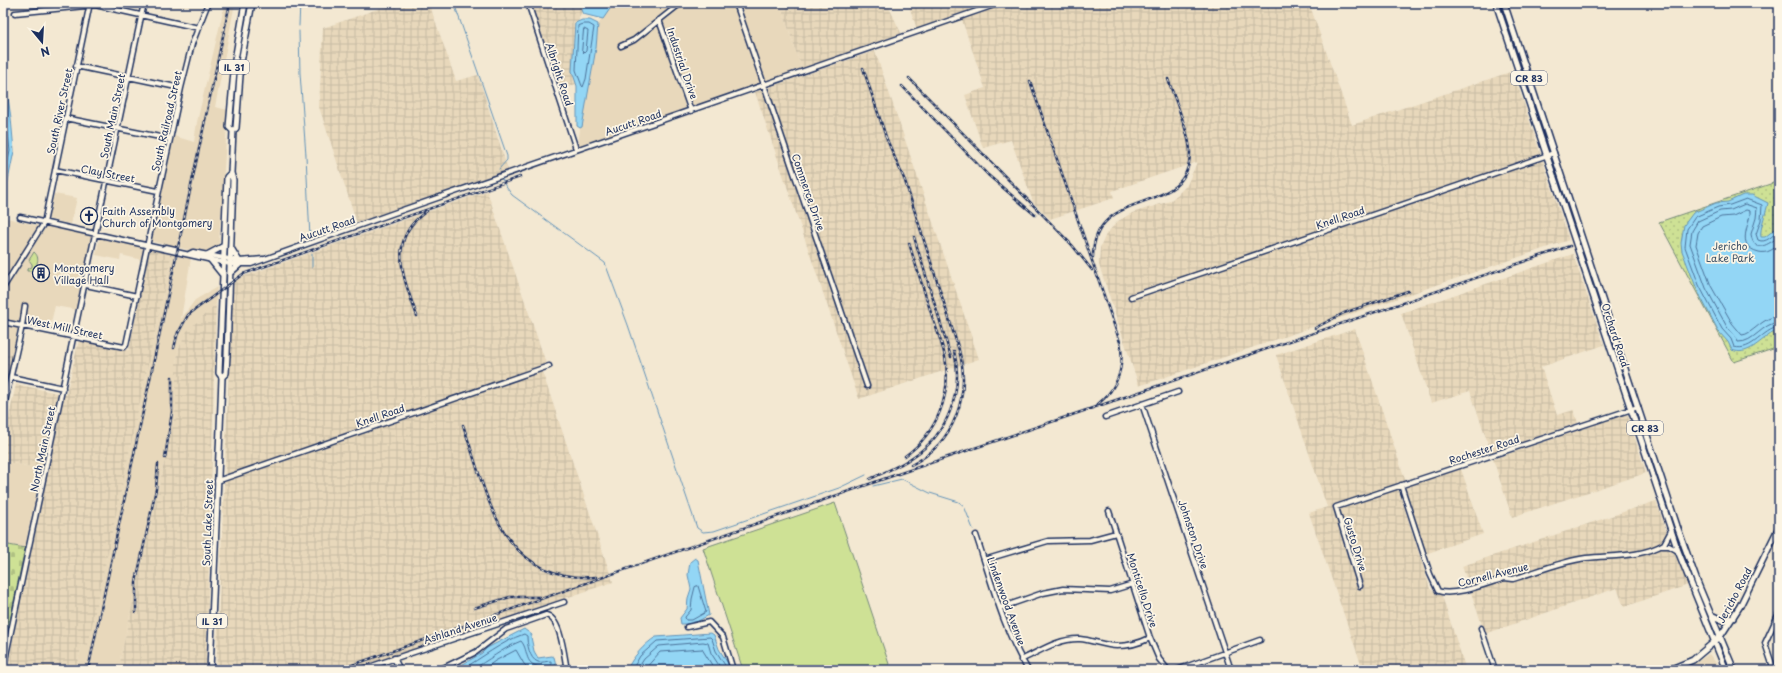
<svg xmlns="http://www.w3.org/2000/svg" width="1782" height="673" viewBox="0 0 1782 673" font-family="'Playpen Sans',sans-serif">
	<style>
		.built { fill: #e8d8bb }
		.industrial { fill: url(#industrial-grid) }
		.grass { fill: #cee195; stroke: #74887a }
		.cemetery { fill: url(#cemetery-stones); stroke: #74887a }
		.park { fill: url(#park-dots); stroke: #74887a }
		.water { fill: #93d6f5; stroke: #6393b9 }
		.lines { fill: none; stroke-linecap: round; stroke-linejoin: round }
		.shore { stroke: #4b729a; stroke-width: 1 }
		.stream { stroke: #6393b9; stroke-width: 1 }
		.minor-casing { stroke: #1b2f5e; stroke-width: 7 }
		.major-casing { stroke: #1b2f5e; stroke-width: 8 }
		.minor { stroke: #fcf5e5; stroke-width: 4 }
		.major { stroke: #fcf5e5; stroke-width: 5 }
		.rail-casing { stroke: #1b2f5e; stroke-width: 2.5 }
		.rail { stroke: #fcf5e5; stroke-width: 1; stroke-dasharray: 3; stroke-linecap: butt }
		.labels { text-anchor: middle; dominant-baseline: central; stroke-width: 3.5; stroke-linejoin: round; paint-order: stroke }
		.shield { fill: #fcf5e5; stroke: #5e6a86; stroke-width: 1 }
		.shield-label { font-size: 9px; font-weight: bold; fill: #1b2f5e }
		.street-label { font-size: 10px; fill: #1b2f5e; stroke: #fcf5e5 }
		.poi-label { font-size: 10px; fill: #1b2f5e; stroke: #fcf5e5; text-anchor: start }
		.park-label { font-size: 10px; fill: #3f5369; stroke: #fcf5e5 }
	</style>
	<defs>
		<pattern id="industrial-grid" width="8" height="8" patternUnits="userSpaceOnUse"><rect width="8" height="8" fill="#e8d8bb"/><path d="M0 4h8M4 0v8" fill="none" stroke="#c6baa3"/></pattern>
		<pattern id="cemetery-stones" width="16" height="16" patternUnits="userSpaceOnUse"><rect width="16" height="16" fill="#cee195"/><path d="M2 7V4a2 2 0 0 1 4 0v3zM10 15v-3a2 2 0 0 1 4 0v3z" fill="#b0c183"/></pattern>
		<pattern id="park-dots" width="8" height="8" patternUnits="userSpaceOnUse"><rect width="8" height="8" fill="#cee195"/><path d="M2 2h.1M6 6h.1" fill="none" stroke="#b0c183" stroke-width="1.8" stroke-linecap="round"/></pattern>
	</defs>
	<rect width="100%" height="100%" fill="#f3e8d2"/>
	<filter id="ink" filterUnits="userSpaceOnUse"><feTurbulence type="fractalNoise" baseFrequency=".025" numOctaves="2"/><feDisplacementMap in="SourceGraphic" scale="8" xChannelSelector="R" yChannelSelector="G"/><feConvolveMatrix kernelMatrix="1 2 1 2 8 2 1 2 1" color-interpolation-filters="sRGB"/></filter>
	<g filter="url(#ink)">
		<path class="built" d="M225 3H235L215 107 228 110 219 243 217 248 209 252H198L150 241 174 136 194 142 197 122Z
			M611 3H780L802 70 578 147 585 86 597 27Z
			M54 194 77 198 71 224 48 219Z
			M3 217 39 226 3 284Z
			M46 227H51L91 235 92 237 77 310 55 306 49 331 3 321V291Z
			M101 238 143 247 145 250 142 260 121 255 120 260 96 255 99 240Z
			M172 253 191 258 181 319 195 300 217 287 216 304 188 331 179 348 176 363V407L172 428 121 655 119 670H76L82 643 88 644Z
			M3 323 20 326 15 353 3 351Z
			M3 461 41 469 25 548 3 544Z
			M1709 654 1716 663 1719 670H1682V669L1696 663Z"/>
		<path class="industrial" d="M395 3H429L456 81 478 75 508 170 357 223 319 107 323 28Z
			M530 3H587L579 17 573 66 576 84 559 91Z
			M780 3H887L902 35 802 70Z
			M908 3H1309L1352 125 1513 71 1569 240 1139 386 1099 265 1100 248 1106 234 1118 221 1132 213 1170 201 1180 192 1187 185 1197 162 1112 191 1114 198 1050 219 1033 202 1011 140 983 148 965 95 985 88 962 20 919 35Z
			M875 51 979 359 859 399 755 92Z
			M487 191 546 363 547 369 542 371 613 582 354 670H216L233 280Z
			M151 248 172 253 88 645 82 644 76 670H7L15 628 41 469 3 461V444L16 384 66 395 79 340 129 350 149 250Z
			M1573 254 1604 345 1541 367 1557 415 1574 410 1578 423 1491 452 1470 391 1431 403 1401 313Z
			M216 304 206 670H119L121 655 172 428 176 407V363L179 348 187 331Z
			M1355 329 1406 482 1397 485 1426 575 1430 589 1442 596 1466 670H1363L1309 513 1327 507 1276 355Z
			M3 351 15 353 3 406Z
			M1627 414 1646 473 1512 517 1493 459Z
			M1460 466 1483 534 1425 554 1402 486Z
			M1656 501 1674 553 1688 585 1624 607 1617 588 1485 634 1462 566Z"/>
		<path class="grass" d="M241 31H243L233 117 237 59Z
			M34 252C41 258 37 266 31 271H27V269L32 267V264L29 260Z
			M835 503 891 670H743L703 548Z"/>
		<path class="cemetery" d="M3 544 25 548 3 654Z"/>
		<path class="park" d="M1779 181V347L1734 362 1659 222Z"/>
		<path class="water" d="M586 3H614L603 19 583 14 581 10Z
			M582 20H590L598 24 596 48 582 127 580 128 577 126V86L572 71 575 23Z
			M3 64 11 118 14 151 3 205Z
			M1743 195H1752L1768 203C1767 210 1759 230 1761 237H1765L1779 226V329C1776 332 1771 333 1768 336 1757 343 1747 356 1732 350L1728 342 1719 332 1698 292 1682 251 1681 243 1684 225 1693 213 1716 203 1728 202Z
			M695 558 698 560 709 615 693 624H681L680 618 687 609 688 598 691 589 688 575 690 562Z
			M524 629 532 635 531 637 534 651 538 658 552 656 554 657 556 665 553 670H453L482 653 487 648Z
			M711 633 714 635 719 649 732 670H627C631 659 645 643 656 637Z"/>
		<g class="lines">
			<path class="shore" d="M583 24H589L594 27 586 79 583 87 582 86 576 70 578 26Z
				M584 29 588 31 586 51 584 53 582 51Z
				M3 90 10 151 3 185
				M1779 230C1773 235 1766 244 1758 240L1756 234 1761 220 1762 205 1746 199 1730 205 1718 207 1695 217 1687 229 1685 247 1699 285 1722 329 1731 339 1734 347C1753 352 1762 329 1779 327
				M1779 237C1769 243 1754 256 1751 234L1756 218 1757 208 1745 204 1731 210 1720 211 1698 221 1692 231 1690 244 1706 288 1727 327 1735 336 1738 342C1754 343 1762 323 1779 322
				M1779 244C1774 249 1767 254 1759 252 1734 246 1751 224 1750 211L1746 210 1733 216 1721 217 1702 226 1698 233 1696 245 1711 286 1732 323 1742 335C1752 335 1763 316 1779 316
				M698 586 706 612 692 620H686L685 617 691 610 692 599 695 587Z
				M461 670C482 658 501 642 524 634L527 636C527 643 529 659 538 662 542 663 547 661 551 661V670
				M471 670C488 661 503 648 521 641 530 651 522 667 545 667L546 670
				M483 670 495 661 516 650 524 664 530 670
				M632 670 640 656 657 641 710 637 712 639 716 651 728 670
				M637 670 644 659 659 646 703 642 708 643 711 653 722 670
				M644 670 660 652 702 649 715 670"/>
			<path class="stream" d="M454 3 507 156V160L499 169
				M299 26 300 3
				M299 31 300 73 306 156 310 238
				M502 179 503 181
				M504 184 512 195 605 263 628 325 697 528 703 532 714 531 839 488 866 475
				M312 268V254
				M873 486 902 479 930 493 959 502 964 506 973 529"/>
			<g class="minor-casing">
				<path id="minor" d="M528 3 576 149
					M736 3 867 386
					M15 13 95 5 199 28
					M659 20 691 111
					M621 46 634 40 681 3
					M76 66 181 88
					M65 118 170 139
					M55 170 158 191
					M20 217 230 264H251L391 214 1000 3
					M164 248 166 247 175 249 176 251
					M189 254 193 252 239 261 263 259
					M86 285 137 296
					M3 288 44 223 90 3
					M1131 297 1554 153
					M3 322 124 347 126 345 181 88 192 44 208 3
					M11 377 63 388
					M1142 404 1231 670
					M3 411 22 326 25 306
					M1105 417 1178 392
					M217 481 549 366
					M1401 485 1430 574 1438 591C1454 597 1488 583 1505 578L1513 579C1536 572 1562 561 1586 558 1613 555 1640 558 1664 544L1671 531
					M1109 511 1150 638 1159 659 1168 670
					M976 535C991 580 1003 629 1028 670
					M1661 546H1669L1678 551
					M984 560 1048 541 1090 540 1116 533
					M1360 586 1336 507 1638 407
					M1000 608 1043 593 1063 589 1110 591 1133 584
					M687 627 709 622 723 637 733 670
					M1481 628 1495 670
					M394 658 400 670
					M1021 660C1040 651 1059 638 1080 639 1092 640 1105 646 1117 646 1129 646 1140 643 1150 638
					M3 669 144 3
					M360 670 564 602
					M439 670 476 652 506 629 546 615C561 618 564 656 567 670
					M1177 670 1260 640
					M1774 670 1765 643 1779 613"/>
			</g>
			<g class="major-casing">
				<path id="major" d="M1496 3 1678 551 1726 670
					M1504 3 1677 526 1698 584 1734 670
					M233 131 229 127 235 60 245 3
					M231 248 239 261
					M207 255 224 246
					M210 259 222 274
					M230 273 239 265
					M222 377 219 373 227 177 231 173
					M1711 615 1722 620 1733 618
					M210 670 221 404 222 377 226 373 227 355 233 180 231 173 233 131 236 128 241 62 252 3
					M1669 670 1693 660 1720 637 1740 606 1779 527"/>
			</g>
			<use href="#minor" class="minor"/>
			<use href="#major" class="major"/>
			<g class="rail-casing">
				<path id="rail" d="M863 68 887 140
					M909 78 1072 245 1092 270
					M1030 81 1120 342C1125 366 1118 388 1098 404
					M902 86 988 175 1035 215
					M885 135 905 181 959 350C971 395 955 443 911 465
					M914 237 951 357
					M1093 257C1093 184 1190 219 1190 152 1190 134 1174 98 1168 79
					M417 316C404 279 385 239 427 211
					M1315 328 1344 313 1408 291
					M176 337 188 315 243 274 520 177
					M174 348 178 332
					M463 425C488 496 500 583 596 577
					M905 456C937 433 952 395 945 357 942 342 936 328 931 313 924 290 916 267 909 243
					M165 458 172 412V377
					M870 479C884 472 901 466 914 456 948 434 964 390 954 351
					M474 608 510 597H539
					M136 612V582L156 489 158 464
					M88 670 230 3
					M338 670 895 475 1570 246"/>
			</g>
			<use href="#rail" class="rail"/>
		</g>
	</g>
	<defs>
		<g id="church-ring" transform="scale(0.9)"><circle r="9.5" fill="#fcf5e5" stroke="#1b2f5e" stroke-width="1.5"/><path d="M-1.2-6h2.4v3.5h3.3v2.4h-3.3V6h-2.4V-.1h-3.3v-2.4h3.3Z" fill="#1b2f5e"/></g>
		<g id="building-ring" transform="scale(0.9)"><circle r="9.5" fill="#fcf5e5" stroke="#1b2f5e" stroke-width="1.5"/><path d="M-4-6H4V6H1V3H-1V6H-4ZM-2.5-4.3h1.7v1.8h-1.7ZM.8-4.3h1.7v1.8H.8ZM-2.5-1h1.7V.8h-1.7ZM.8-1h1.7V.8H.8Z" fill="#1b2f5e"/></g>
	</defs>
	<g fill-rule="evenodd">
		<use href="#church-ring" x="89" y="216"/>
		<use href="#building-ring" x="41" y="273"/>
	</g>
	<g class="labels">
		<g class="shield">
			<rect x="219" y="60" width="30" height="14" rx="3"/>
			<rect x="1511" y="71" width="36" height="14" rx="3"/>
			<rect x="1627" y="421" width="36" height="14" rx="3"/>
			<rect x="197" y="614" width="30" height="14" rx="3"/>
		</g>
		<g class="shield-label">
			<text x="234" y="67">IL 31</text>
			<text x="1529" y="78">CR 83</text>
			<text x="1645" y="428">CR 83</text>
			<text x="212" y="621">IL 31</text>
		</g>
		<g class="street-label">
			<text transform="translate(683 63) rotate(71)">Industrial Drive</text>
			<text transform="translate(560 74) rotate(72)">Albright Road</text>
			<text transform="translate(59 111) rotate(-78)">South River Street</text>
			<text transform="translate(112 116) rotate(-78)">South Main Street</text>
			<text transform="translate(166 121) rotate(-77)">South Railroad Street</text>
			<text transform="translate(633 122) rotate(-19)">Aucutt Road</text>
			<text transform="translate(108 173) rotate(11)">Clay Street</text>
			<text transform="translate(809 192) rotate(71)">Commerce Drive</text>
			<text transform="translate(1340 217) rotate(-19)">Knell Road</text>
			<text transform="translate(327 228) rotate(-19)">Aucutt Road</text>
			<text transform="translate(65 327) rotate(12)">West Mill Street</text>
			<text transform="translate(1616 335) rotate(72)">Orchard Road</text>
			<text transform="translate(380 415) rotate(-19)">Knell Road</text>
			<text transform="translate(42 449) rotate(-78)">North Main Street</text>
			<text transform="translate(1484 449) rotate(-18)">Rochester Road</text>
			<text transform="translate(207 523) rotate(-88)">South Lake Street</text>
			<text transform="translate(1194 534) rotate(71)">Johnston Drive</text>
			<text transform="translate(1356 544) rotate(73)">Gusto Drive</text>
			<text transform="translate(1493 574) rotate(-14)">Cornell Avenue</text>
			<text transform="translate(1143 590) rotate(72)">Monticello Drive</text>
			<text transform="translate(1734 595) rotate(-62)">Jericho Road</text>
			<text transform="translate(1007 601) rotate(70)">Lindenwood Avenue</text>
			<text transform="translate(460 628) rotate(-18)">Ashland Avenue</text>
		</g>
		<g class="poi-label">
			<text x="102" y="210">Faith Assembly<tspan x="102" dy="12">Church of Montgomery</tspan></text>
			<text x="54" y="267">Montgomery<tspan x="54" dy="12">Village Hall</tspan></text>
		</g>
		<g class="park-label">
			<text x="1730" y="245">Jericho<tspan x="1730" dy="12">Lake Park</tspan></text>
		</g>
	</g>
	<rect width="1782" height="673" fill="none" stroke="#fcf5e5" stroke-width="16"/>
	<rect x="8" y="8" width="1766" height="657" fill="none" stroke="#1b2f5e" stroke-width="1.5" filter="url(#ink)"/>
	<g transform="translate(42 42) rotate(162)" stroke="#fcf5e5" stroke-width="3" paint-order="stroke">
	<path d="M0-3L7 15L0 10L-7 15Z" fill="#1b2f5e"/>
	<text y="-6" font-size="11" font-weight="bold" text-anchor="middle" fill="#1b2f5e">N</text>
	</g>
</svg>
